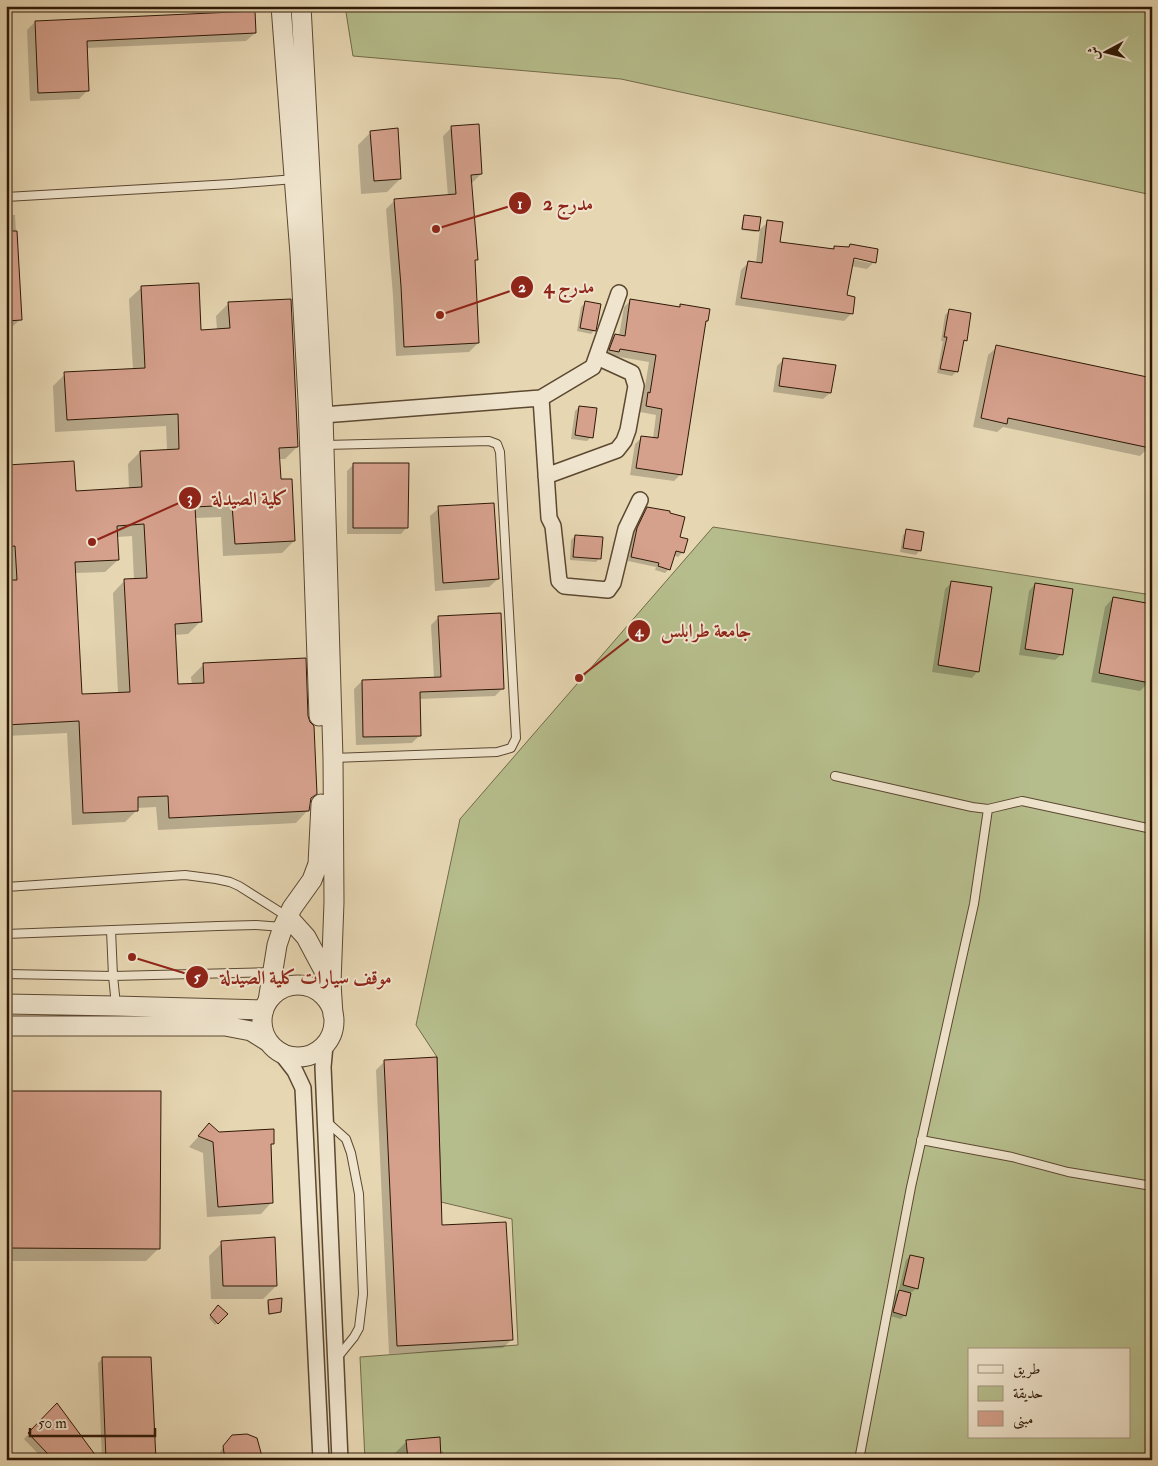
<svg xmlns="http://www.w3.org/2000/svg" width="1158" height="1466" viewBox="0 0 1158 1466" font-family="'IM FELL Double Pica',Amiri,serif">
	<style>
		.green { fill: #b6bd8c; stroke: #726a49; fill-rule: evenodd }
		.shadow { fill: #0003; fill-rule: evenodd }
		.building { fill: #d5a08c; stroke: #2e1806; fill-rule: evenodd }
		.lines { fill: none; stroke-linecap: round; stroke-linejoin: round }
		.service-casing { stroke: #5c4831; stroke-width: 10 }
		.minor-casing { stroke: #5c4831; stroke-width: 18 }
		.tertiary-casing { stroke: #5c4831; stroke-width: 21 }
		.service { stroke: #efe4cd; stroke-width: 8 }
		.minor { stroke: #efe4cd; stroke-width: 15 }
		.tertiary { stroke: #efe4cd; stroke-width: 19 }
		.leader { fill: none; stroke: #8f2418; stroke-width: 2 }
		.callout-dot { fill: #8f2418; stroke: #efe4cd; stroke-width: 2 }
		.mark-label { font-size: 15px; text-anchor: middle; font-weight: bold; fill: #fff }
		.callout-label { font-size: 19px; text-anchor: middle; font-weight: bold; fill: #8f2418; stroke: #efe4cd; stroke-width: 4; stroke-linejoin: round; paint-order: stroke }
	</style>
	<rect width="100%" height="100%" fill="#e6d6b2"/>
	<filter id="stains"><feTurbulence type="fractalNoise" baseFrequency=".004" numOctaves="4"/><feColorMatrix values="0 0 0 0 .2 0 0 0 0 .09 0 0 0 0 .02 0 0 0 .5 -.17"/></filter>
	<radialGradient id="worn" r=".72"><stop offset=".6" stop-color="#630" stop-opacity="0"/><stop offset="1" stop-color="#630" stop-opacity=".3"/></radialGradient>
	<path class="green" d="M345 6H1152V195L621 79 353 56Z
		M713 527 1152 595V1460H365L360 1357 518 1345 512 1219 441 1202 437 1057 416 1025 460 819ZM969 1350H1129V1437H969Z"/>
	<path class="shadow" d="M35 22 255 33 246 41 86 48 88 90 79 99 30 101 27 30Z
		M452 127 481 174 472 183H470L476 259 474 262 478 343 469 352 396 356 393 296 386 209 395 200 448 196 443 136Z
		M371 132 400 179 387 192 361 194 358 145Z
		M6 215H15L21 319 6 332Z
		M745 216 758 230 756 232 741 230 743 218Z
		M768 222 779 243 832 250 835 247 848 248 850 245 874 262 867 269 851 266 846 296 852 313 844 321 735 305 741 270 749 262 756 263 760 229ZM848 256 870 260V263L847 258Z
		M142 287 200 331 217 330 216 316 229 303 297 447 285 459H279L280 481 294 541 282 553 223 556 221 517 195 518 200 622 188 634 174 635 177 686 192 685 191 677 204 664 307 717 316 793 310 799 308 810 296 823 158 830 156 807 137 808V810L125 822 72 825 67 733 6 736V467L8 466 75 492 129 489 128 464 140 452 167 450 166 426 55 432 53 386 65 374 133 370 129 299ZM132 536 134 580H125L113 593 118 693 81 695 74 573 105 572 118 560 117 537Z
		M631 300 678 308 681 305 706 321 704 323 681 474 674 481 630 475 635 444 642 437 653 439 656 415 640 412 642 401 643 399 649 362 614 356 611 358 603 356 608 342 615 335 619 336 624 307Z
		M585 303 595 330 591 334 577 331 581 307Z
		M949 311 966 340 963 343 956 372 952 376 937 373 943 341H941L945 315Z
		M997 347 1152 380V445H1149V447L1140 456 1003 427 997 432 973 427 988 355Z
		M783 360 830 393 823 399 773 392 777 366Z
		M579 407 591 437 587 441 571 439 575 411Z
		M354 464 407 527 401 534H347V471Z
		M439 508 498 579 489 587 435 591 430 516Z
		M647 508 682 553 678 557 673 555 669 569 665 573 655 570 656 567 628 561 633 533 643 513Z
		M907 531 920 550 916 555 900 552 903 535Z
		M575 536 600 558 596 562 570 560 571 540Z
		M952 582 978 671 972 678 932 672 945 589Z
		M1035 584 1062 654 1055 660 1019 655 1029 591Z
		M1113 598 1149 682 1140 691 1091 682 1105 607Z
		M439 617 503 688 495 696 419 699 420 735 412 743 356 745 354 689 362 681 434 678 431 625Z
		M6 773 7 795 6 796Z
		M385 1061 441 1227 511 1340 503 1348 389 1354 376 1070Z
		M6 1092 159 1248 146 1261H6Z
		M209 1125 219 1133 273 1143 270 1146 271 1203 261 1214 207 1217 203 1153 189 1147Z
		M222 1243 276 1286 263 1299H211L209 1256Z
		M910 1256 917 1288 912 1292H910L905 1315 901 1319 890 1316 895 1295 901 1290 899 1289 906 1260Z
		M268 1301 280 1311 278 1313 268 1315 267 1302Z
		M218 1306 226 1314 215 1325 209 1318Z
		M103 1358 155 1460H102L98 1363Z
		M57 1405 98 1460H44L24 1439Z
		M228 1441 258 1460H221L220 1452Z
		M407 1441 439 1452 443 1451V1460H394V1454Z"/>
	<path class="building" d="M255 11 256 33 87 41 89 91 38 93 35 21Z
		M479 124 482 174 471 175 478 260H475L479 343 404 347 401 286 394 199 456 194 451 126Z
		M398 128 401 179 374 181 370 131Z
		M744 215 761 217 759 231 742 229Z
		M767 220 783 222 780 242 834 249V246L849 247 850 244 878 249 876 263 854 258 847 295 855 297 853 314 741 298 748 261 762 263Z
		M6 231H17L22 320 6 321Z
		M199 283 201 330 230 328 228 302 291 299 298 447 279 448 281 479H292L295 541 235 544 232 505 195 507 202 622 175 624 178 684 204 683 203 663 306 658 308 716 310 722 314 726 317 794 311 798 309 811 169 818 168 796 138 797V811L83 813 79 721 6 725V580H17L15 546 6 547 7 465 74 461 76 491 142 487 140 451 179 449 178 414 67 420 64 372 145 368 141 286ZM144 524 147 578 124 579 130 692 82 694 75 562 119 560 117 526Z
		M630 299 680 307V304L710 309 708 321H706L682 475 636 468 641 436 658 438 662 409 646 406 648 392 650 393 656 355 620 349 619 352 609 350 615 334 625 336Z
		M585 301 601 304 596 331 580 328Z
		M949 309 971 313 967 341 964 340 958 372 940 369 947 337H944Z
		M996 345 1152 378V439L1150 448 1008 418 1007 424 981 418Z
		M783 358 836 365 831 393 779 386Z
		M579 406 597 408 593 438 575 435Z
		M353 463H409L408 528H353Z
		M494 503 499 579 443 583 438 506Z
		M647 507 670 511V513L685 517 680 537 688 539 684 553 676 551 670 570 658 566 659 563 631 557 637 528Z
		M906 529 924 532 921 551 903 548Z
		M575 535 603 537 601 559 573 557Z
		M951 581 992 587 979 672 938 665Z
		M1035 583 1073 589 1063 655 1025 649Z
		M1113 597 1152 604V675L1150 683 1099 673Z
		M501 613 504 689 420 692 421 736 363 737 362 680 441 677 438 616Z
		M437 1057 442 1225 506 1222 513 1340 397 1346 384 1060Z
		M6 1091H161L160 1249 6 1248Z
		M209 1123 219 1132 274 1129V1144H271L273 1203 218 1207 213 1142 198 1136Z
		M275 1237 277 1286H223L221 1241Z
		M910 1255 924 1258 918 1289 903 1285Z
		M899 1290 911 1293 906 1316 893 1312Z
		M282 1298 281 1312 269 1314 268 1300Z
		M218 1305 228 1314 218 1324 210 1315Z
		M102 1357H151L156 1460H106Z
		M57 1403 99 1460H51L47 1453 28 1433Z
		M247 1434 257 1438 263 1460H225L223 1446 232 1435Z
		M440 1437 441 1460H408L406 1440Z"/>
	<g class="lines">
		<g class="service-casing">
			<path id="service" d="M6 197 231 184 295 179
				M325 445 489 441 497 444 500 452 516 738 511 748 497 752 333 758
				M835 776 972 807 988 809 1022 801 1152 829
				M6 887 185 875 216 879 230 882 239 886 288 917
				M111 930 113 976 116 1005
				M6 934 218 926 256 925 283 927
				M6 974 113 976 272 972
				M327 1122 346 1139 351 1153 359 1194 363 1294 359 1328 354 1337 337 1358
				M921 1140 1012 1157 1068 1172 1152 1186
				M859 1460 911 1187 974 904 988 809"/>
		</g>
		<g class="minor-casing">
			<path id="minor" d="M541 398 549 518 553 526 559 581 564 586 608 590 613 583 626 529 640 500
				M323 415 541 398 593 367 619 293
				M546 476 617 450 624 441 628 430 636 386 632 373 597 357
				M325 1045 323 1067 340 1460
				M281 1053 295 1071 303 1088 321 1460"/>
		</g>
		<g class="tertiary-casing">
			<path id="tertiary" d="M281 6 300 254 308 400 319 716
				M301 6 323 415 333 758 334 902 331 983 333 1015
				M288 917 306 937 330 982
				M262 1021a36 36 0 1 1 72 0a36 36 0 1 1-72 0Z
				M268 1001 277 945 283 927 292 908 312 880 318 864 321 804
				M6 1004 116 1006 264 1010
				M6 1026H225L251 1031 267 1041"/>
		</g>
		<use href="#service" class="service"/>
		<use href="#minor" class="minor"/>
		<use href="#tertiary" class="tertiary"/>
	</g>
	<path class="leader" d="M436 229L520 203M440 315L522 287M92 542L190 498M579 678L639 631M132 957L197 977"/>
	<g class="callout-dot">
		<circle cx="436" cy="229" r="5"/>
		<circle cx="440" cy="315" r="5"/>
		<circle cx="92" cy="542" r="5"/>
		<circle cx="579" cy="678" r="5"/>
		<circle cx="132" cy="957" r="5"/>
		<circle cx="520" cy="203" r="12"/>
		<circle cx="522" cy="287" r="12"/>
		<circle cx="190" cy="498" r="12"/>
		<circle cx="639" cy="631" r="12"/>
		<circle cx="197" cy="977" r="12"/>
	</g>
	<g class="mark-label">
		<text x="520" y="209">1</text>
		<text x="522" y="292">2</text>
		<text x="190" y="503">3</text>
		<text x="639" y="636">4</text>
		<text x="197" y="982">5</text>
	</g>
	<g class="callout-label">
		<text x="568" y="210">مدرج 2</text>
		<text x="569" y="293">مدرج 4</text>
		<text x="250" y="505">كلية الصيدلة</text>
		<text x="706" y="637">جامعة طرابلس</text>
		<text x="306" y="984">موقف سيارات كلية الصيدلة</text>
	</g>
	<rect width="1158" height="1466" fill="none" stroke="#e6d6b2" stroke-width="25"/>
	<rect x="8" y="8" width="1143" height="1451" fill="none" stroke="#2e1806" stroke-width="2.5"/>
	<rect x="12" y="12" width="1133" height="1441" fill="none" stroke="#2e1806"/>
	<rect x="968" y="1348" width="162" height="90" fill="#efe4cd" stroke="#a2927d"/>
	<rect x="978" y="1365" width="25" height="8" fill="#efe4cd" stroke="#a2927d"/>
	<text x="1013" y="1374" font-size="15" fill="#2e1806">طريق</text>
	<rect x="978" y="1386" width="25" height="15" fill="#b6bd8c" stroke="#a2927d"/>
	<text x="1013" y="1398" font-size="15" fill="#2e1806">حديقة</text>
	<rect x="978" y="1411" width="25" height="15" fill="#d5a08c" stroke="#a2927d"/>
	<text x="1013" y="1424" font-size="15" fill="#2e1806">مبنى</text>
	<g transform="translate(1106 52) rotate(263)" stroke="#efe4cd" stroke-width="4" paint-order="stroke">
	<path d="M0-4L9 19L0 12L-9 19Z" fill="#2e1806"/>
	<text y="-8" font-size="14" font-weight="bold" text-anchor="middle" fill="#2e1806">ش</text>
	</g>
	<path d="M30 1428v8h125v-8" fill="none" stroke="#2e1806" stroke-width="2.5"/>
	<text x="38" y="1428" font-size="15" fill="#2e1806" stroke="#efe4cd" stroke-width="4" paint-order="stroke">50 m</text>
	<rect width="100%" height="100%" filter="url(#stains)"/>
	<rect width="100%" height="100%" fill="url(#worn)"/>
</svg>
